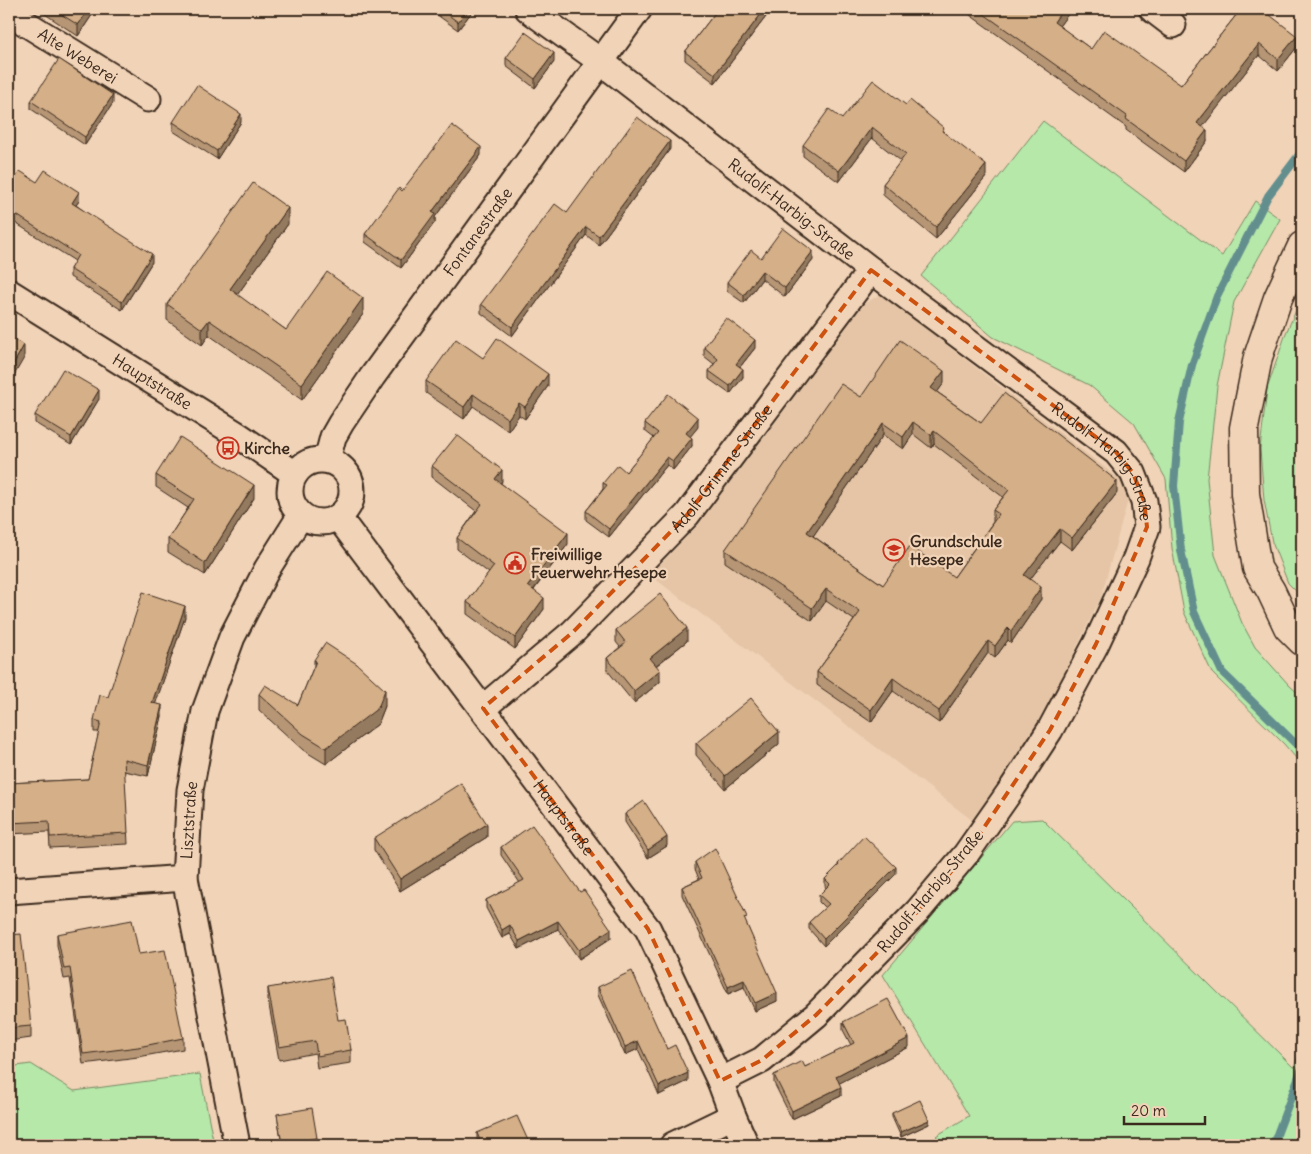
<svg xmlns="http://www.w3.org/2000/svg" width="1311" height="1154" viewBox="0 0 1311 1154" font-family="Delius,sans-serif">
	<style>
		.built { fill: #e5c5a6 }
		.green { fill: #b5e8a9; stroke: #788964 }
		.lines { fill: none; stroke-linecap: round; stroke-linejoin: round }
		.stream { stroke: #648e8e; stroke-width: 8 }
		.street-casing { stroke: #3b2a1e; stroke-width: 29 }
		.highway-casing { stroke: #3b2a1e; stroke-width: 31 }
		.street { stroke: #f1d3b7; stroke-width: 25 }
		.highway { stroke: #f1d3b7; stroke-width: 28 }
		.wall { fill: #b69675; stroke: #3b2a1e; fill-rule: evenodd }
		.shaded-wall { fill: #947a5f; stroke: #3b2a1e }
		.building { fill: #d4af88; stroke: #3b2a1e; fill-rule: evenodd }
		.marked { fill: none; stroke: #ce520f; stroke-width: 4; stroke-dasharray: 10 6; stroke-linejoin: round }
		.labels { text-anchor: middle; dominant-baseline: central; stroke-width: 4.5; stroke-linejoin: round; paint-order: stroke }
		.street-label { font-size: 16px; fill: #3b2a1e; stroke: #f1d3b7 }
		.poi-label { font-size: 16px; font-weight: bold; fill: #3b2a1e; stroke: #f1d3b7; text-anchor: start }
	</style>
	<rect width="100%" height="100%" fill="#f1d3b7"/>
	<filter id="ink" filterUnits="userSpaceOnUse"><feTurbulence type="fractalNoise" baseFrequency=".02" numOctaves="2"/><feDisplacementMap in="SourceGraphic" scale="10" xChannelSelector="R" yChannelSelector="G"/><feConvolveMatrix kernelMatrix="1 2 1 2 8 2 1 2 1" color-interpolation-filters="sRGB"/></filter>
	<g filter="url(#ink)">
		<path class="built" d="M881 294 1126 484 1129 496 1101 597 1053 696 1019 753 972 820 650 575 698 525 864 304Z"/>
		<path class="green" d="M1043 121 1222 256 1255 201 1280 219 1234 302 1217 386 1207 479 1215 555 1242 623 1255 647 1289 685 1302 697V765L1284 744 1212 673 1184 612 1172 548 1166 479 1134 423 1089 385 993 337 921 276Z
			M1302 297V597L1288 583 1272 542 1264 500 1260 449 1267 389 1286 333Z
			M1042 819 1294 1068 1302 1042V1145H946L936 1136 969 1116 883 975 1012 821Z
			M31 1064 74 1091 200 1074 214 1145H9V1067Z"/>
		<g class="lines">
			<path class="stream" d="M1302 151 1268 196 1217 296 1192 365 1179 422 1174 486 1181 550 1194 612 1222 672 1302 750
				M1273 1145 1302 1068"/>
			<g class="street-casing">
				<g id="street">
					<path id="s1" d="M528 9 600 61 871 270 1116 452 1133 473 1144 501 1147 527 1136 558 1096 644 1050 730 1013 787 966 854 917 912 816 1015 762 1060 720 1081"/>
					<path d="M1152 9 1173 25"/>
					<path id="s2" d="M9 13 148 99"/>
					<path id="s3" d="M9 292 238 435 295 474"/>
					<circle cx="321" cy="491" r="31"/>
					<path id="s4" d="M327 460 333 437 341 423 372 377 639 9"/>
					<path id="s5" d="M338 517 648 929 720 1081 733 1116 746 1145"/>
					<path id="s6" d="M483 708 573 632 687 515 871 270"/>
					<path d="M9 891 185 878"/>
					<path id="s7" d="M237 1145 185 878 190 790 205 711 232 637 267 569 301 515"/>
					<path d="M673 1145 733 1116"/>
				</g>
			</g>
			<g class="highway-casing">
				<path id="highway" d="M1302 246 1278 298 1258 357 1244 428 1245 494 1257 568 1271 591 1288 627 1302 641"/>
			</g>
			<use href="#street" class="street"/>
			<use href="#highway" class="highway"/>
		</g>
		<path class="wall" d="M39 9H96L78 36 39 10Z
			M429 9H474L458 30Z
			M718 9H772L715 83 685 60V52Z
			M970 9H1072L1059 26 1091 49 1181 85 1241 9 1297 47 1278 71 1259 55 1202 127 1207 141 1184 172 1126 130V127L970 15Z
			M506 58 554 62 535 88 506 66Z
			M31 101 113 103 85 145 31 109Z
			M906 105 944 132 986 177 936 239 883 195V184L901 161 872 138 839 182 803 156V145L842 119Z
			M173 122H241L217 159 173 131Z
			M670 149 599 245 586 235 512 336 481 313V304L567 213Z
			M481 155 435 217V222L401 268 365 242V234L402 191Z
			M37 182 79 201 76 205 152 262 122 310 70 277V269L75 261 9 219V188Z
			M288 224 237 295 286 330 363 314 302 400 209 335 202 345 167 320V304Z
			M761 258 813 260 785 297 762 279 744 303 727 291V282Z
			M704 347 755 348 740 367 743 377 730 394 709 379V371L714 364 704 356Z
			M483 358 548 386 525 419 519 415 508 431 473 406 464 419 426 393V381Z
			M944 383 937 392 981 423 1117 493 1072 550 1060 541 1030 579 1041 599 1011 643 1008 640 995 658 988 653 939 723 893 691 871 722 817 685V672L854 620 826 601 812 621 725 562V550L861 397ZM913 434 931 448 934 444 1003 497 993 510V522L954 577 883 585 813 536 883 435 903 449Z
			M99 399 71 445 35 423V415Z
			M645 423 698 427 690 436 692 446 673 470 667 465 609 537 586 520V511L603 489V483L626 472 654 438 645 431Z
			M432 466 502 481 501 483 568 544 534 590 544 609 515 649 467 614V602L489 573 457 549V538L476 511 432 477Z
			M156 475 254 498 205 575 168 552V539L188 508 156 487Z
			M185 617 155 704 162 716 148 776 124 771 128 844 50 848 49 832 9 834V783L88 779 99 732H94V720L108 697Z
			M616 630 687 641 656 666 660 682 634 703 607 670V658L620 647 616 642Z
			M314 660 385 706 378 724 326 764 303 750 259 710V694L298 705 314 666Z
			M696 743 779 744 725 789 696 755Z
			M625 814 667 846 648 858 625 822Z
			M487 837 400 891 374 850V838Z
			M501 847 611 938 579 959 558 929 519 949 510 934 502 938 486 908V900L520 883 501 855Z
			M695 862 747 925 777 1001 755 1011 744 987 728 994 682 895V887L699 879 695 869Z
			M838 864 896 874 824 946 809 929V922L825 908 819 902V895L826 888 825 886V879L838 866Z
			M57 934 139 954 183 1038V1049L138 1057 83 1064 70 978 64 979 57 945Z
			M9 935 31 1026V1038L9 1041Z
			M598 987 667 1049 688 1081 659 1095 638 1049 625 1055 598 995Z
			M268 988 338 1020 351 1050V1063L317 1068 315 1053 279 1060 268 1000Z
			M843 1022 909 1047 839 1083 841 1096 792 1119 774 1083V1075L805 1067 851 1045 843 1030Z
			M892 1113 929 1124 901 1137 892 1117Z
			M277 1114 317 1138V1142L298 1145H282Z
			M477 1133 530 1145H478L477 1141Z"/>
		<path class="shaded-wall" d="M89 9H96L78 36V25Z
			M468 9H474L458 30V22Z
			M765 9H772L715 83V74Z
			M1063 9H1072L1054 33V22Z
			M1297 36V47L1278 71V59Z
			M1259 44V55L1197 134V123Z
			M554 53V62L535 88V79Z
			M113 95V103L85 145V137Z
			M241 114V122L217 159V151Z
			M872 127V138L839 182V171Z
			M1207 130V141L1184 172V161Z
			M670 141V149L599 245V236Z
			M481 147V155L435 217V222L401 268V260L432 212Z
			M986 165V177L936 239V227Z
			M79 192V201L72 211V203Z
			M288 208V224L230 305V289Z
			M586 227V235L512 336V327Z
			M813 251V260L785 297V288Z
			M152 254V262L122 310V302Z
			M762 271V279L744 303V295Z
			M363 298V314L302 400V384Z
			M209 320V335L202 345V329Z
			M755 340V348L736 372V364Z
			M24 345V358L9 384V372Z
			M743 369V377L730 394V386Z
			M944 371V383L931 401V388Z
			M548 374V386L525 419V407Z
			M12 380V392L9 399V387Z
			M99 390V399L71 445V437Z
			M473 394V406L464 419V407Z
			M519 403V415L508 431V419Z
			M698 418V427L686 442V433Z
			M913 422V434L903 449V437Z
			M883 423V435L807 545V532Z
			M934 431V444L931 448V435Z
			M692 438V446L673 470V461Z
			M667 457V465L609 537V529Z
			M502 470V481L495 490V479Z
			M1117 481V493L1072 550V538Z
			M254 485V498L205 575V563Z
			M1060 529V541L1024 587V575Z
			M568 533V544L528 597V586Z
			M1041 587V599L1011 643V631Z
			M826 589V601L812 621V608Z
			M544 598V609L515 649V638Z
			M185 606V617L152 714V703Z
			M687 628V641L650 670V658Z
			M1008 628V640L995 658V646Z
			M988 641V653L939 723V711Z
			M660 670V682L634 703V691Z
			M893 678V691L871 722V710Z
			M385 690V706L378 724 326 764V748Z
			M162 705V716L148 776V765Z
			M779 732V744L725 789V776Z
			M487 824V837L400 891V879Z
			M667 837V846L648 858V850Z
			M896 867V874L824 946V939Z
			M558 921V929L519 949V941Z
			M510 925V934L502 938V930Z
			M611 929V938L579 959V950Z
			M744 980V987L728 994V987Z
			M777 993V1001L755 1011V1003Z
			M909 1038V1047L836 1085V1076Z
			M638 1041V1049L625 1055V1047Z
			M688 1073V1081L659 1095V1086Z
			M841 1087V1096L792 1119V1111Z
			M929 1120V1124L901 1137V1132Z"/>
		<path class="building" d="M53 9H89L78 25Z
			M440 9H468L458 22Z
			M718 9H765L715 74 685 52Z
			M977 9H1063L1054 22 1091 49 1104 30 1181 85 1241 9H1262L1297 36 1278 59 1259 44 1197 123 1207 130 1184 161 1126 119 1127 116Z
			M525 32 554 53 535 79 506 58Z
			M59 59 113 95 85 137 31 101Z
			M873 80 906 105 910 100 944 128 942 131 986 165 936 227 883 184 906 154 872 127 839 171 803 145 829 109 842 119Z
			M197 85 241 114 217 151 173 122Z
			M637 117 670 141 599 236 586 227 512 327 481 304 555 204 567 213Z
			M452 125 481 147 432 212 435 214 401 260 365 234 399 188 402 191Z
			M45 170 79 192 72 203 152 254 122 302 70 269 78 255 9 210V188L20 171 37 182Z
			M253 183 288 208 230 289 286 330 327 272 363 298 302 384 209 320 202 329 167 304Z
			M783 228 813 251 785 288 762 271 744 295 727 282 751 250 761 258Z
			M726 318 755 340 736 364 743 369 730 386 709 371 718 359 704 347Z
			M9 337 24 345 9 372Z
			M497 338 548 374 525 407 519 403 508 419 473 394 464 407 426 381 456 339 483 358Z
			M900 340 944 371 931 388 981 423 1004 393 1117 481 1072 538 1060 529 1024 575 1041 587 1011 631 1008 628 995 646 988 641 939 711 893 678 871 710 817 672 860 612 826 589 812 608 725 550 841 384 861 397ZM913 422 931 435 934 431 1009 490 993 510 999 514 954 577 910 546 883 585 807 532 883 423 903 437Z
			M63 369 99 390 71 437 35 415Z
			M9 378 12 380 9 387Z
			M668 394 698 418 686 433 692 438 673 461 667 457 609 529 586 511 607 485 603 483 618 465 626 472 658 433 645 423Z
			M457 435 502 470 495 479 568 533 528 586 544 598 515 638 467 602 494 566 457 538 482 504 432 466Z
			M180 437 254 485 205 563 168 539 194 499 156 475Z
			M143 592 185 606 152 703 162 705 148 765 124 759 128 833 50 837 49 821 9 823V783L88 779 101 722 94 720 100 695 108 697Z
			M660 594 687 628 650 658 660 670 634 691 607 658 626 643 616 630Z
			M325 643 357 664 385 690 378 708 326 748 303 734 259 694 265 685 298 705 316 661 314 660Z
			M751 698 779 732 725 776 696 743Z
			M461 783 487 824 400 879 374 838Z
			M644 801 667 837 648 850 625 814Z
			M532 825 580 892 584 890 611 929 579 950 558 921 519 941 510 925 502 930 486 900 524 880 501 847Z
			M864 836 896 867 824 939 809 922 829 904 819 895 830 884 825 879 839 865 838 864Z
			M715 848 747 917 744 918 777 993 755 1003 744 980 728 987 682 887 702 878 695 862Z
			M132 920 139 954 165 950 183 1038 138 1047 83 1054 70 968 64 969 57 934Z
			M21 934 31 1026 9 1028V935Z
			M632 971 667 1049 675 1045 688 1073 659 1086 638 1041 625 1047 598 987Z
			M331 977 338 1020 346 1019 351 1050 317 1056 315 1041 279 1047 268 988Z
			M888 999 909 1038 836 1076 841 1087 792 1111 774 1075 802 1061 805 1067 854 1043 843 1022Z
			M920 1100 929 1120 901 1132 892 1113Z
			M312 1108 317 1138 282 1144 277 1114Z
			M517 1116 530 1145H482L477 1133Z"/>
	</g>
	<path class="marked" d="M871 270 1116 452 1133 473 1144 501 1147 527 1096 644 1050 730 966 854 917 912 816 1015 762 1060 720 1081 648 929 483 708 573 632 687 515Z"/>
	<defs>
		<g id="bus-ring" transform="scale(1.125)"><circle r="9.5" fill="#f1d3b7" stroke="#c8321e" stroke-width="1.5"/><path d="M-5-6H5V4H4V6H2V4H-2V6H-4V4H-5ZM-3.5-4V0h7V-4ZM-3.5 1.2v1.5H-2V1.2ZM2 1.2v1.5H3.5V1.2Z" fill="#c8321e"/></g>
		<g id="school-ring" transform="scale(1.125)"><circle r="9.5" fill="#f1d3b7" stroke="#c8321e" stroke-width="1.5"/><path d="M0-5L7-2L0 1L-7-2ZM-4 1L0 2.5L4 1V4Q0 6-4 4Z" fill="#c8321e"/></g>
		<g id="civic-ring" transform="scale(1.125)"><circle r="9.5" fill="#f1d3b7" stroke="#c8321e" stroke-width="1.5"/><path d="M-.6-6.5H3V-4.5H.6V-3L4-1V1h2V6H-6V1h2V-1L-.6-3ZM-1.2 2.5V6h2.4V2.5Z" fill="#c8321e"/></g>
	</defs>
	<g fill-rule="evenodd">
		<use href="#bus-ring" x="228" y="448"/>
		<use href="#school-ring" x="894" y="550"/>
		<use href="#civic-ring" x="515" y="563"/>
	</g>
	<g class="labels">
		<g class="street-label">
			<text stroke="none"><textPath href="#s2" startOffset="81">Alte Weberei</textPath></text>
			<text stroke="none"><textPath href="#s1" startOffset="331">Rudolf-Harbig-Straße</textPath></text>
			<text stroke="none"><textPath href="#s4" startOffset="275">Fontanestraße</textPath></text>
			<text stroke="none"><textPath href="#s3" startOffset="169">Hauptstraße</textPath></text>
			<text stroke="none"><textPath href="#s1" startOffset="736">Rudolf-Harbig-Straße</textPath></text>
			<text stroke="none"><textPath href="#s6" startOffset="339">Adolf-Grimme-Straße</textPath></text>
			<text stroke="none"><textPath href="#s5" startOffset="376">Hauptstraße</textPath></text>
			<text stroke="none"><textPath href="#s7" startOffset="330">Lisztstraße</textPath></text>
			<text transform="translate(930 891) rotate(-50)">Rudolf-Harbig-Straße</text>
		</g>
		<g class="poi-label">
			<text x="244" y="448">Kirche</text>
			<text x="910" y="541">Grundschule<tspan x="910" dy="18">Hesepe</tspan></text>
			<text x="531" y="554">Freiwillige<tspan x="531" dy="18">Feuerwehr Hesepe</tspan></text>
		</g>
	</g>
	<rect width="1311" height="1154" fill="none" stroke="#f1d3b7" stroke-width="30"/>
	<rect x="15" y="15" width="1281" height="1124" fill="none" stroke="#3b2a1e" stroke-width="2" filter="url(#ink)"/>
	<path d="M1124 1116v8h81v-8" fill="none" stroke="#3b2a1e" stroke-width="2.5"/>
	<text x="1131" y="1116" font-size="15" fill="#3b2a1e" stroke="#f1d3b7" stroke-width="4" paint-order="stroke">20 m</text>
</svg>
